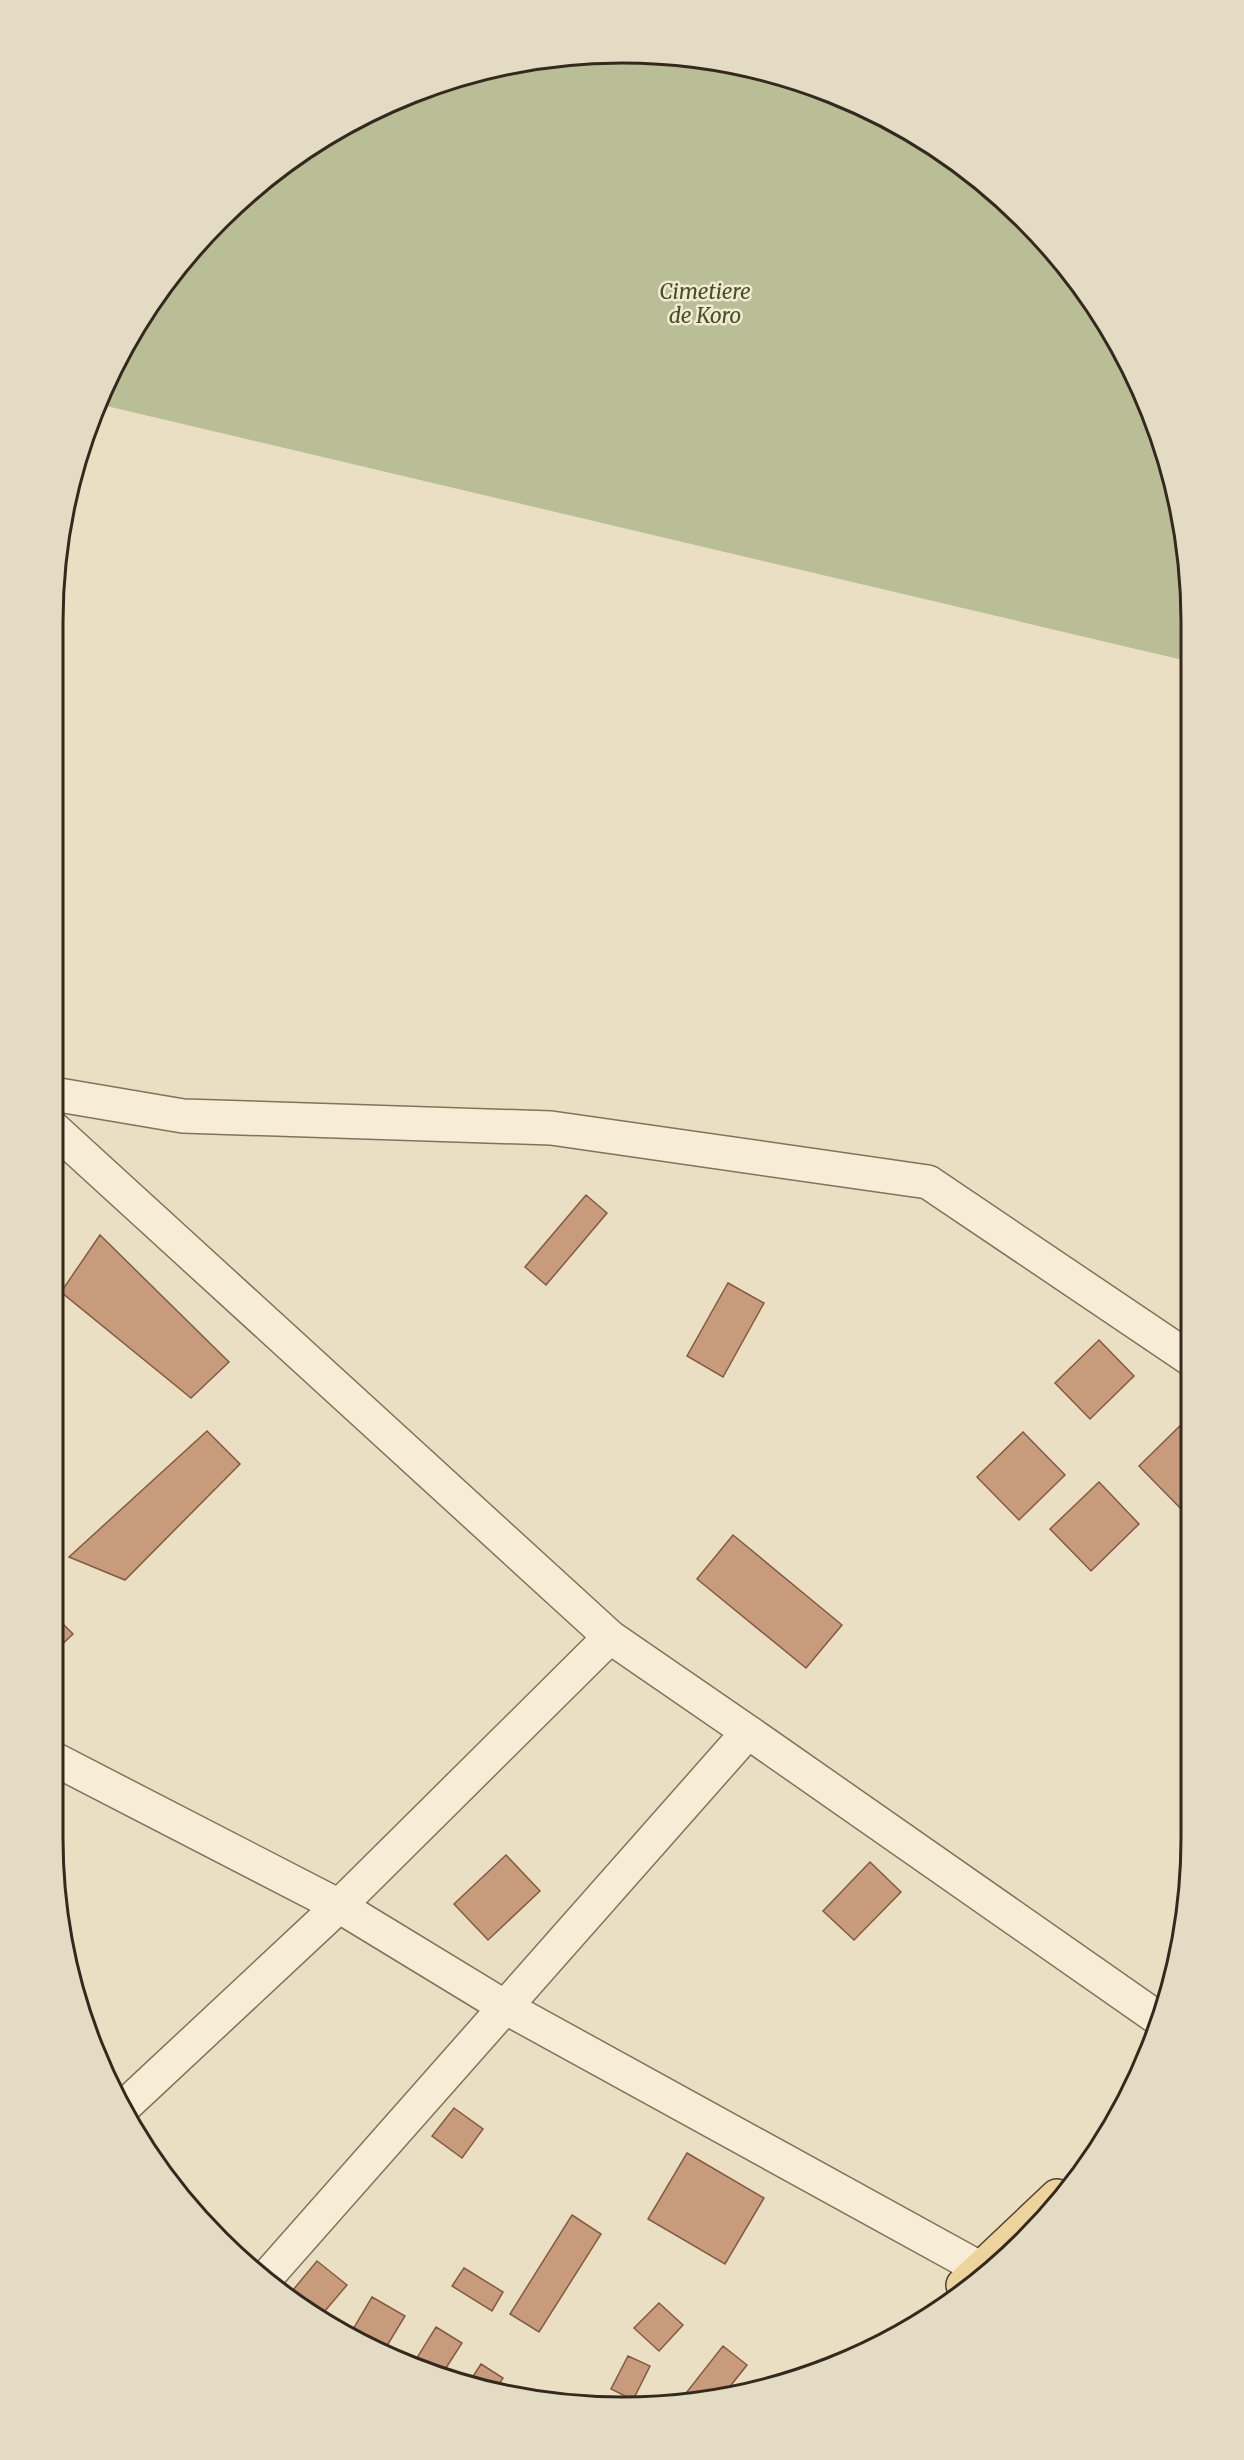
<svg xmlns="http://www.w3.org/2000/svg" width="1244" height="2460" viewBox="0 0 1244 2460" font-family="Merriweather,serif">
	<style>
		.cemetery { fill: #b9be96 }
		.building { fill: #c79b7b; stroke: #825b42; stroke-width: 1.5 }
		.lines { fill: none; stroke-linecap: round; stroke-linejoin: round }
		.minor-casing { stroke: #84715b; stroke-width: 36 }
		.primary-casing { stroke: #523f2f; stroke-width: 36 }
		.minor { stroke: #f7edd6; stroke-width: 33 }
		.primary { stroke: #edd49d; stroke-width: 33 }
		.labels { text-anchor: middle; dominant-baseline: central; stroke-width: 5; stroke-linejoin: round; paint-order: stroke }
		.park-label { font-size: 21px; font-style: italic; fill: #465026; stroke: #f3ead2 }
		.rim { fill: none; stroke: #35291e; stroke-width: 3 }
	</style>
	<rect width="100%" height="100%" fill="#ebdfc3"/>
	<path class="cemetery" d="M659 54 769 72 874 111 969 170 1074 276 1148 404 1187 548V661L98 404 111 370 170 276 246 194 337 129 439 83 547 57Z"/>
	<path class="building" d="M586 1195 607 1213 546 1285 525 1267Z
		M100 1235 229 1362 191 1398 61 1292Z
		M728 1283 764 1303 723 1377 687 1356Z
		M1099 1340 1134 1376 1090 1419 1055 1383Z
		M1189 1417V1509L1185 1513 1139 1466Z
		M207 1431 240 1464 125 1580 69 1557Z
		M1023 1432 1065 1475 1019 1520 977 1477Z
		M1099 1482 1139 1524 1091 1571 1050 1529Z
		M733 1535 842 1625 806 1668 697 1579Z
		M53 1614 73 1634 53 1653Z
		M506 1855 540 1891 488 1940 454 1904Z
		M870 1862 901 1892 854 1940 823 1911Z
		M454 2108 483 2129 462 2158 432 2136Z
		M687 2153 764 2198 725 2264 648 2219Z
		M572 2215 601 2234 539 2332 510 2314Z
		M317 2261 347 2285 319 2318 288 2296Z
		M464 2268 503 2292 492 2311 452 2286Z
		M372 2297 405 2316 385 2349 349 2336Z
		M659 2303 683 2325 659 2351 634 2328Z
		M436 2327 462 2343 444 2371 415 2361Z
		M723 2346 747 2365 724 2394 697 2403 679 2402Z
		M628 2356 650 2366 633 2400 611 2389Z
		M481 2364 503 2378 495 2391 470 2381Z"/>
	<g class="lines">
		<g class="minor-casing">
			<path id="minor" d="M53 1094 183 1116 551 1128 928 1182 1189 1358
				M53 1128 610 1637 748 1732
				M53 1766 58 1761 339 1906 505 2007 983 2270
				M127 2104 339 1906 610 1637
				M265 2279 748 1732 1159 2019"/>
		</g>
		<g class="primary-casing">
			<path id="primary" d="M963 2285 1057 2196"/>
		</g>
		<use href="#minor" class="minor"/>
		<use href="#primary" class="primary"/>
	</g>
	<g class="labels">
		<g class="park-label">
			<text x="705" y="291">Cimetiere<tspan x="705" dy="24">de Koro</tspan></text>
		</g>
	</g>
	<path d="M0 0H1244V2460H0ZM622 63H622A559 559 0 0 1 1181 622V1838A559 559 0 0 1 622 2397H622A559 559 0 0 1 63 1838V622A559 559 0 0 1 622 63Z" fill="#e4dbc4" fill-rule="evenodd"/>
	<path class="rim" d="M622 63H622A559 559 0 0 1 1181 622V1838A559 559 0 0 1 622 2397H622A559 559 0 0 1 63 1838V622A559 559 0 0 1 622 63Z"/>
</svg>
